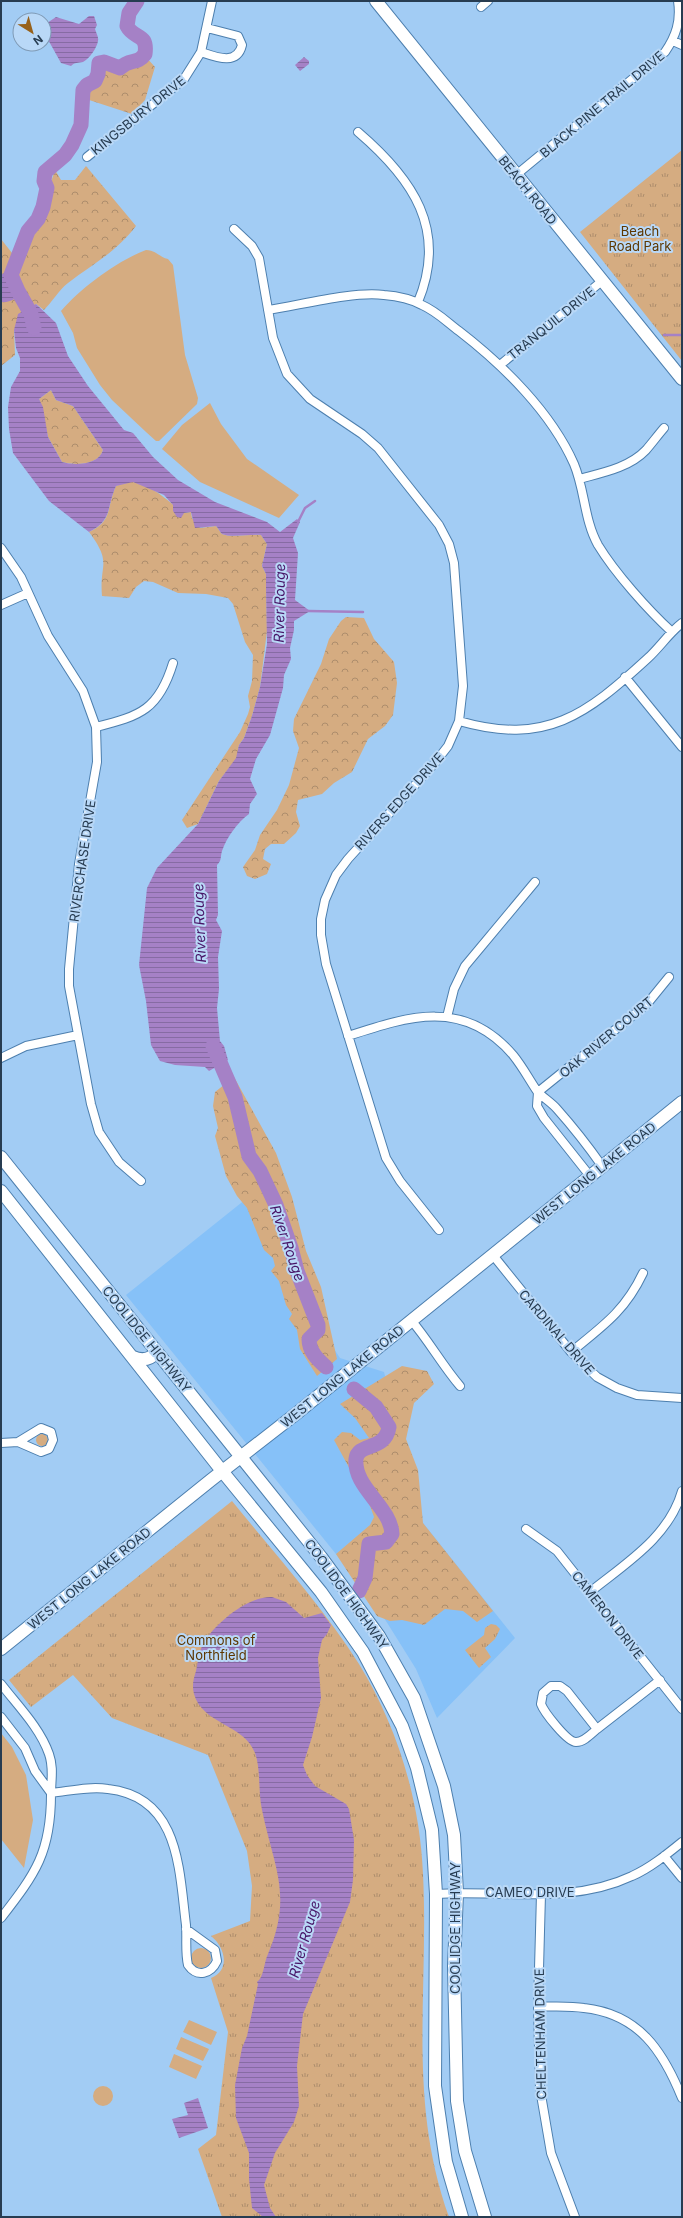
<svg xmlns="http://www.w3.org/2000/svg" width="683" height="2218" viewBox="0 0 683 2218" font-family="Inter,sans-serif">
	<style>
		.built { fill: #86c1f8 }
		.grass { fill: #d5ac81 }
		.forest { fill: url(#forest-crowns) }
		.park { fill: url(#park-tufts) }
		.water { fill: url(#water-rules); fill-rule: evenodd }
		.lines { fill: none; stroke-linecap: round; stroke-linejoin: round }
		.stream { stroke: #a581c6; stroke-width: 2.5 }
		.river { stroke: #a581c6; stroke-width: 15 }
		.street-casing { stroke: #4d7fae; stroke-width: 10 }
		.secondary-casing { stroke: #4d7fae; stroke-width: 14 }
		.street { stroke: #fff; stroke-width: 8 }
		.secondary { stroke: #fff; stroke-width: 12 }
		.labels { text-anchor: middle; dominant-baseline: central; stroke-width: 4; stroke-linejoin: round; paint-order: stroke }
		.street-label { font-size: 13px; fill: #273c51; stroke: #b9d8f7 }
		.park-label { font-size: 13px; fill: #5d3700; stroke: #b9d8f7 }
		.water-label { font-size: 14px; font-style: italic; fill: #471567; stroke: #b9d8f7 }
	</style>
	<defs>
		<pattern id="forest-crowns" width="20" height="18" patternUnits="userSpaceOnUse"><rect width="20" height="18" fill="#d5ac81"/><path d="M2 6a3 3 0 1 1 6 0M12 15a3 3 0 1 1 6 0" fill="none" stroke="#ad8d6c"/></pattern>
		<pattern id="park-tufts" width="24" height="20" patternUnits="userSpaceOnUse"><rect width="24" height="20" fill="#d5ac81"/><path d="M3 7l-1-3M5 7V3M7 7l1-3M15 17l-1-3M17 17v-4M19 17l1-3" fill="none" stroke="#ad8d6c"/></pattern>
		<pattern id="water-rules" width="6" height="5" patternUnits="userSpaceOnUse"><rect width="6" height="5" fill="#a581c6"/><path d="M0 2.5h6" fill="none" stroke="#866ba3"/></pattern>
	</defs>
	<rect width="100%" height="100%" fill="#a2ccf4"/>
	<path class="built" d="M266 1183 318 1325 340 1358 384 1372 423 1523 515 1638 437 1718 416 1669 386 1621 336 1554 126 1295Z"/>
	<path class="grass" d="M146 250C158 251 160 258 168 259L173 265 185 355 198 398 197 404 159 441H156L146 432 112 400 100 385 77 348 73 333 61 311C82 287 117 261 146 250Z
		M210 403 221 424 247 459 299 495 279 518 200 482 162 449 182 425Z
		M36 1440a6 6 0 1 1 12 0a6 6 0 1 1-12 0Z
		M1 1733 12 1747 26 1775 33 1820 24 1868 1 1839Z
		M191 1958a10 10 0 1 1 20 0a10 10 0 1 1-20 0Z
		M189 2020 217 2032 211 2045 183 2032Z
		M181 2037 209 2049 203 2061 176 2049Z
		M174 2054 202 2066 196 2079 169 2067Z
		M93 2096a10 10 0 1 1 20 0a10 10 0 1 1-20 0Z"/>
	<path class="forest" d="M146 57 155 67 145 100 132 114 86 99 105 70 108 68 117 72Z
		M86 166 136 226C115 253 94 263 68 283 59 290 52 302 44 310L36 304 14 330 15 355 1 366V239L12 253 26 246 32 231 43 220 50 206 49 188 55 170 61 180H75Z
		M51 390 56 400 73 406 103 450C99 465 76 466 62 462L48 437 39 399Z
		M127 482C148 480 168 502 184 513L191 512 192 518 200 528 216 526C218 528 220 532 222 534 231 538 250 534 261 535L267 544 262 566 266 574 267 631 260 687 252 716 244 738 239 745 237 758 219 781 198 824 187 828 182 820 240 732 248 714 250 707 248 696 252 681 253 655 245 642 233 604 228 598 206 594 178 593 153 582 144 581 136 587 129 598 102 596C99 563 113 564 89 532 113 521 106 508 116 486Z
		M346 617 364 618 374 639 394 662 397 683 393 715 385 726 368 739 352 772 334 783 322 794 298 800 296 812 300 826 296 833 284 844H271L265 849 263 859 271 864 267 874 255 879 247 876 243 867 255 850 260 835 277 810 289 785 299 748 293 731 294 719 321 664 329 639 341 621Z
		M234 1077 276 1153 292 1197 306 1251 321 1287 337 1359 317 1376 300 1349 297 1330 289 1319 292 1314 286 1305 279 1281 271 1271 275 1266 273 1258 264 1250 247 1208 237 1196 226 1176 215 1136 218 1128 213 1106 215 1092Z
		M402 1366 427 1371 434 1384 414 1403 406 1439 418 1470 423 1523 493 1611 477 1622 463 1611 445 1609 424 1625 402 1620 390 1621 377 1616 336 1554 370 1525 374 1517 370 1506 334 1440 342 1432 351 1433 360 1440 369 1438 355 1418 340 1404Z"/>
	<path class="park" d="M682 150V361L580 232Z
		M232 1501C275 1554 322 1606 359 1664 397 1726 420 1800 423 1874 429 1994 407 2099 449 2217H222L198 2149 216 2135 228 2032 211 1978C231 1970 225 1947 211 1936L250 1921 252 1886 247 1851 208 1755 112 1718 73 1675 31 1707 9 1680Z
		M491 1624 496 1625 500 1629 495 1639 485 1648 491 1657 479 1668 465 1650 484 1635 485 1628Z"/>
	<path class="water" d="M89 16H94L97 25 95 29C96 33 99 37 98 41 97 48 89 59 83 62 78 63 75 62 71 66L61 63 46 36 47 23 56 17 79 24Z
		M304 57 309 61V64L300 71 295 65Z
		M7 271H16L24 292C18 298 10 303 1 302V275Z
		M36 304 56 323 68 356 88 386 124 430 133 433 153 457 178 480 215 502 267 522 280 532 297 519 300 522 293 538 298 553 295 600 310 611 294 621V630L290 648 291 659 284 675 283 688 270 735 256 759 250 779 257 794 250 804 249 814C237 823 227 837 222 851 220 858 222 860 217 865L218 915 216 920 222 931 218 957 219 989 217 1008 220 1041 224 1046 228 1060 209 1071 205 1067 175 1065 160 1061 151 1045 146 1001 139 965 147 888 157 868 198 824 219 781 236 758 239 745 244 738 252 716 260 687 267 644 266 587V574L262 566 267 544 261 535C250 534 231 538 222 534 220 532 218 528 216 526L195 528 191 512 184 513 181 518 177 517 173 511V505L164 495 133 482 116 486C106 508 113 520 89 532L49 501 13 453 9 429 8 407 11 387 20 371V358L16 348 14 330 18 314ZM51 390 56 400 73 406 103 450C99 465 75 466 62 462L48 437 43 407 39 399Z
		M272 1597 286 1602 304 1618 322 1613 331 1625 327 1634 322 1640 318 1658 321 1698 312 1737 303 1765 307 1775 315 1786 346 1804 349 1809 354 1840 353 1880 350 1902 303 2014 297 2066 299 2106 294 2122 275 2153 264 2185 270 2208 276 2217H263L252 2208 249 2179V2153L236 2118 235 2085 242 2048 247 2036 258 1984 257 1982C264 1977 264 1962 268 1954 293 1895 274 1868 262 1810 258 1793 261 1769 255 1753 244 1724 202 1724 194 1694 192 1686 193 1680 196 1671 198 1662 199 1651 204 1642 216 1623 248 1596 272 1597Z
		M198 2098 208 2128 179 2138 172 2119 188 2115 184 2103Z"/>
	<g class="lines">
		<path class="stream" d="M664 335H682
			M298 522 305 508 315 501
			M308 611 363 612"/>
		<path class="river" d="M34 328 31 314 18 291 11 275 28 231 38 219 43 207 47 188 44 181 45 172 65 155 72 145 81 125 83 90 87 85 95 81 98 74 99 63 104 62 120 68C130 58 137 65 145 54 148 32 134 40 127 26L129 13 137 1
			M213 1046 235 1097 249 1156 260 1171 276 1205 291 1248 297 1271 318 1325V1330L309 1339C309 1351 317 1359 326 1367
			M354 1389 376 1407 389 1427C385 1452 358 1442 356 1459 353 1487 391 1507 392 1534L386 1542 369 1544 365 1578 359 1591"/>
		<g class="street-casing">
			<path id="street" d="M481 7 488 1
				M673 41 682 45
				M201 52C216 57 237 66 242 45L238 36 207 28
				M358 132C413 179 448 230 418 302
				M87 157 184 79 201 52 212 1
				M516 175 665 52C676 36 681 21 678 1
				M234 229 252 246 259 258 273 338 287 374 310 399 362 434 378 448 439 525 449 544 454 563 463 686 459 721 448 746 434 764 348 859 336 875 325 900 321 919V935L326 964 386 1158 400 1181 439 1230
				M268 310C301 305 353 291 384 295 397 296 411 299 422 305 436 311 447 322 459 331 503 365 551 412 574 464 585 490 584 520 598 545 615 573 648 610 672 632
				M500 365 602 281
				M579 479C601 473 629 468 646 450 652 443 658 435 664 428
				M1 548 21 577 48 636 83 691 96 727 97 762 79 864 69 969V986L91 1104 99 1132 119 1162 141 1181
				M1 605 28 593
				M625 677 682 747
				M459 721C546 746 586 715 648 658 660 647 669 633 682 623
				M96 727C141 716 159 709 173 663
				M447 1017 454 989 465 966 535 882
				M348 1036C409 1016 464 998 513 1055 522 1066 529 1079 537 1091 542 1097 551 1102 557 1109 573 1127 588 1146 602 1166
				M1 1058 26 1046 78 1035
				M538 1092 647 1004 669 977
				M538 1092 537 1106 544 1118 590 1176
				M492 1254 571 1352 597 1377 617 1388 637 1395 682 1398
				M411 1320C429 1341 442 1365 460 1386
				M571 1352C603 1326 625 1311 643 1273
				M1 1443 18 1442 41 1452 49 1449 53 1440 51 1432 41 1428 18 1442
				M526 1529 557 1551 682 1709
				M590 1592C626 1563 669 1537 682 1491
				M1 1684C18 1706 40 1728 49 1754 54 1768 51 1780 51 1794 51 1852 36 1873 1 1918
				M551 1686H560L567 1691 597 1729C591 1734 584 1742 576 1742 567 1742 544 1712 541 1704L543 1693Z
				M1 1717 25 1748 35 1771 51 1793
				M597 1729 660 1680
				M51 1793C70 1791 89 1786 108 1789 180 1797 179 1870 186 1925 187 1938 185 1953 188 1965 197 1978 211 1974 217 1961L215 1950 186 1929
				M664 1856 682 1878
				M436 1894C501 1890 571 1905 632 1876 650 1868 666 1855 682 1842
				M541 1894 538 2006 540 2089 551 2153 575 2217
				M538 2006C554 2007 569 2006 584 2008 639 2014 663 2051 682 2098"/>
		</g>
		<g class="secondary-casing">
			<path id="secondary" d="M376 1 682 379
				M1 1157 321 1557 379 1636 414 1698 444 1786 454 1835 457 1893 454 1966 457 2101 465 2151 485 2217
				M1 1191 222 1471 321 1592 363 1652 402 1726 417 1768 432 1830 436 1894 435 2086 446 2162 462 2217
				M133 1357C142 1361 150 1360 157 1352
				M1 1649 211 1480 297 1413 682 1102"/>
		</g>
		<use href="#street" class="street"/>
		<use href="#secondary" class="secondary"/>
	</g>
	<g class="labels">
		<g class="street-label">
			<text transform="translate(602 104) rotate(-40)">BLACK PINE TRAIL DRIVE</text>
			<text transform="translate(138 115) rotate(-39)">KINGSBURY DRIVE</text>
			<text transform="translate(528 190) rotate(51)">BEACH ROAD</text>
			<text transform="translate(551 323) rotate(-39)">TRANQUIL DRIVE</text>
			<text transform="translate(399 801) rotate(-48)">RIVERS EDGE DRIVE</text>
			<text transform="translate(82 861) rotate(-82)">RIVERCHASE DRIVE</text>
			<text transform="translate(606 1037) rotate(-40)">OAK RIVER COURT</text>
			<text transform="translate(594 1173) rotate(-39)">WEST LONG LAKE ROAD</text>
			<text transform="translate(557 1332) rotate(49)">CARDINAL DRIVE</text>
			<text transform="translate(147 1339) rotate(51)">COOLIDGE HIGHWAY</text>
			<text transform="translate(342 1376) rotate(-39)">WEST LONG LAKE ROAD</text>
			<text transform="translate(89 1578) rotate(-39)">WEST LONG LAKE ROAD</text>
			<text transform="translate(347 1594) rotate(54)">COOLIDGE HIGHWAY</text>
			<text transform="translate(608 1615) rotate(52)">CAMERON DRIVE</text>
			<text x="530" y="1892">CAMEO DRIVE</text>
			<text transform="translate(455 1928) rotate(-90)">COOLIDGE HIGHWAY</text>
			<text transform="translate(540 2034) rotate(-91)">CHELTENHAM DRIVE</text>
		</g>
		<g class="park-label">
			<text x="640" y="231">Beach<tspan x="640" dy="15">Road Park</tspan></text>
			<text x="216" y="1640">Commons of<tspan x="216" dy="15">Northfield</tspan></text>
		</g>
		<g class="water-label">
			<text transform="translate(279 603) rotate(-89)">River Rouge</text>
			<text transform="translate(199 923) rotate(-92)">River Rouge</text>
			<text transform="translate(288 1243) rotate(71)">River Rouge</text>
			<text transform="translate(304 1939) rotate(-74)">River Rouge</text>
		</g>
	</g>
	<rect width="683" height="2218" fill="none" stroke="#273c51" stroke-width="4"/>
	<g transform="translate(32 32) rotate(143)"><circle r="19" fill="#b9d8f7" stroke="#7f9ab5"/>
	<path d="M0-3L7 15L0 10L-7 15Z" fill="#97611a"/>
	<text y="-6" font-size="11" font-weight="bold" text-anchor="middle" fill="#273c51">N</text>
	</g>
</svg>
